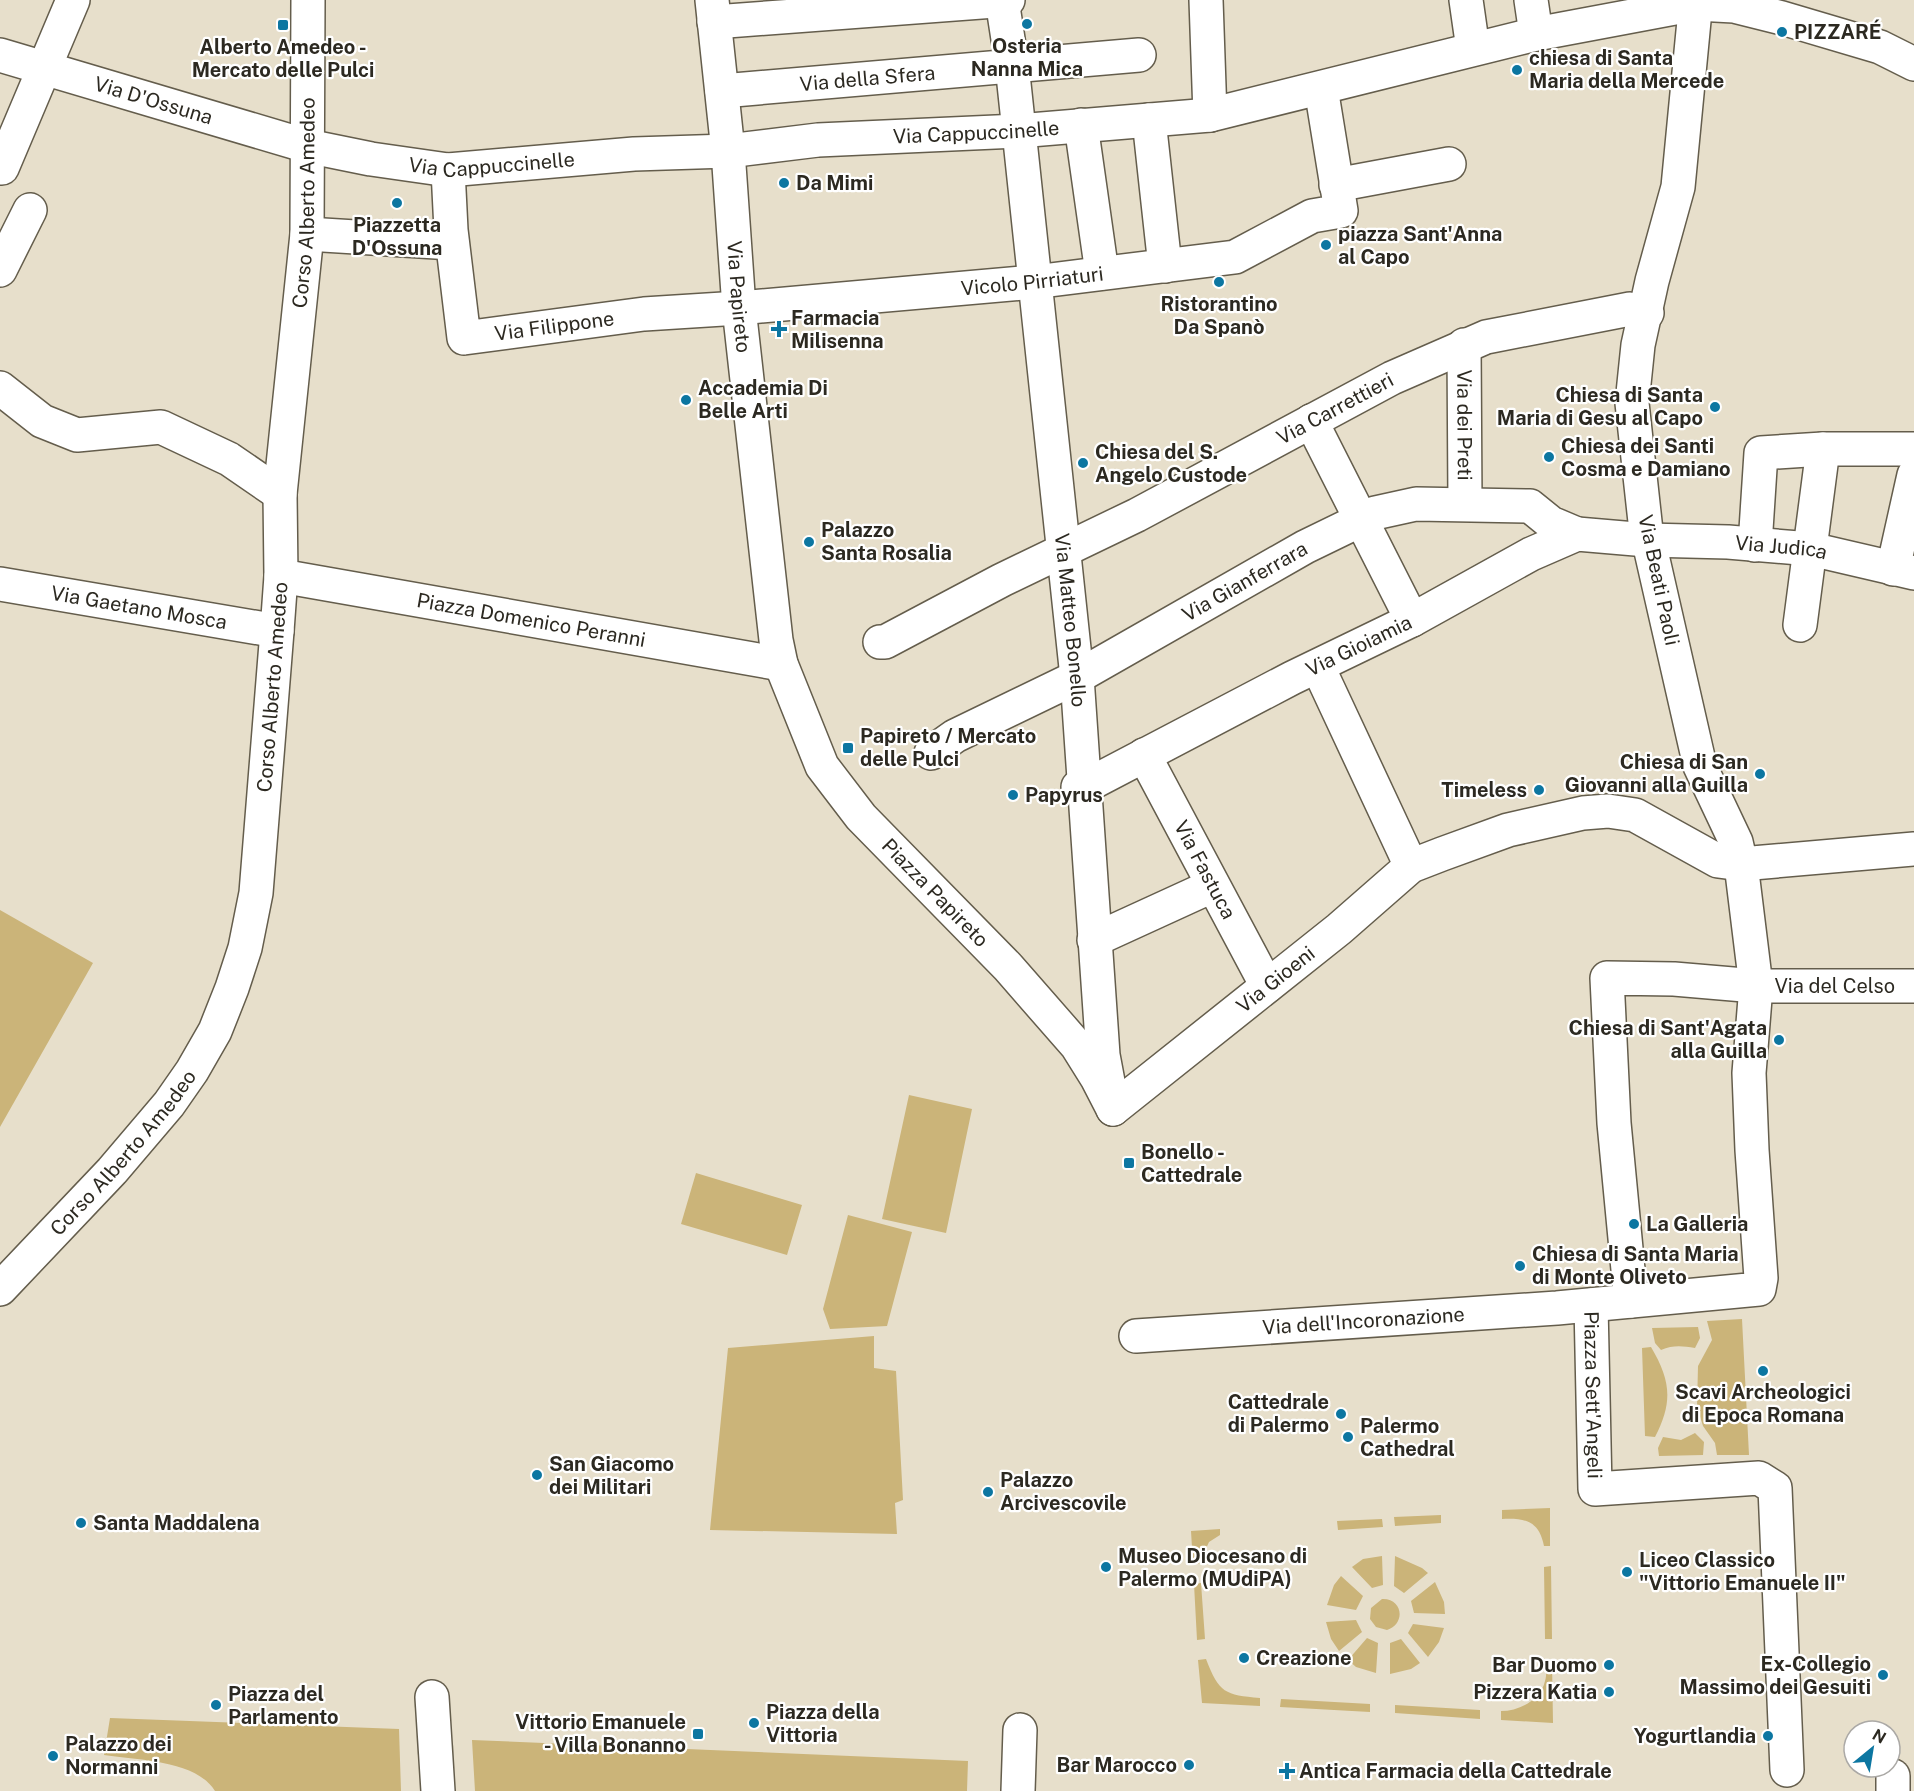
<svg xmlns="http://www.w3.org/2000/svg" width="1914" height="1791" viewBox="0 0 1914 1791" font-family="'Public Sans',sans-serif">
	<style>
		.green { fill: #cbb479 }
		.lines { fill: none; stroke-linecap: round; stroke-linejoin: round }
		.minor-casing { stroke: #645d4c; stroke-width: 36 }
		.minor { stroke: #fff; stroke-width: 33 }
		.poi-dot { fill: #0c76a1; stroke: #fff; stroke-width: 2 }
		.labels { text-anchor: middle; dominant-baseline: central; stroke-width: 4.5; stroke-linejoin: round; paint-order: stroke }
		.poi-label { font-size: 20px; font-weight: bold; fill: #2c2921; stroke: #fff; text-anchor: start }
		.street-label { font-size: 20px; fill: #2c2921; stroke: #fff }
	</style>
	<rect width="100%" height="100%" fill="#e7dfcb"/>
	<path class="green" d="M0 910 93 963 0 1127Z
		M909 1095 972 1109 946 1233 882 1219Z
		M696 1173 802 1205 787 1255 681 1224Z
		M848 1215 912 1232 887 1326 830 1329 823 1309Z
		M1742 1319 1749 1455H1717L1715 1443 1703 1426 1697 1407 1698 1366 1712 1340 1707 1321Z
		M1698 1327 1700 1338 1695 1348C1682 1346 1673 1345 1661 1350L1655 1343 1652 1328Z
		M874 1336V1368L896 1371 903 1500 895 1503 897 1534 710 1530 728 1348Z
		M1651 1347C1671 1381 1673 1402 1655 1437L1645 1436 1642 1348Z
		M1695 1433 1704 1442 1703 1455 1659 1456 1658 1448 1663 1437 1681 1440Z
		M1550 1508V1546H1544C1539 1521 1526 1518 1502 1519V1510Z
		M1441 1515V1523L1395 1526 1394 1517Z
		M1382 1519 1383 1527 1338 1530 1337 1521Z
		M1220 1529V1535L1209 1542 1199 1564H1193L1191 1531Z
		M1382 1556 1383 1585 1372 1588 1352 1567 1363 1559Z
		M1395 1556 1422 1568 1428 1573 1404 1593 1394 1586Z
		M1551 1566 1552 1639H1545L1544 1567Z
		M1341 1576 1363 1596 1356 1610 1327 1605 1334 1585Z
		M1435 1582 1444 1602 1445 1614 1414 1613 1411 1601Z
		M1201 1583 1205 1639 1197 1640 1194 1584Z
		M1382 1599C1403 1598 1406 1624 1387 1630L1376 1627 1370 1619 1371 1608Z
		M1356 1620 1362 1632 1339 1651 1331 1639 1326 1622Z
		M1413 1624 1444 1628 1439 1642 1428 1657 1408 1633Z
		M1367 1638 1378 1643 1376 1673 1356 1667 1348 1660Z
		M1401 1639 1420 1663 1411 1669 1390 1674V1643Z
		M1206 1659C1219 1693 1225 1695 1260 1698V1706L1202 1703 1198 1660Z
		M1546 1661H1552L1553 1723 1501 1720V1711C1519 1711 1541 1700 1545 1681 1547 1675 1546 1667 1546 1661Z
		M1281 1699 1370 1704V1712L1280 1707Z
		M1395 1705 1480 1710V1719L1395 1713Z
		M110 1718 399 1729 401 1791H215C196 1760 137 1760 104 1755Z
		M472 1740 968 1761 967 1791H475Z"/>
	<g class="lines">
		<g class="minor-casing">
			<g id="minor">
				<path id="s1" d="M712 0 728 151 739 308 776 640 781 664 822 766 861 817 1008 967 1077 1046 1097 1078 1113 1109"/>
				<path id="s2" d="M1002 0 1012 65 1077 677 1103 1055 1109 1087"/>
				<path d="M1206 0 1210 115"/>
				<path d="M1466 0 1473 49"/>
				<path d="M1531 0 1536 34"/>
				<path d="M714 22 1008 0"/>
				<path id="s3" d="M0 55 307 146 371 159 448 170 634 154 728 151 818 140 1018 131 1210 115 1536 34 1696 4 1734 6 1782 18 1880 47 1914 64"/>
				<path id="s4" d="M722 91 1139 55"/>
				<path d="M1149 120 1165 266"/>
				<path d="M1081 125 1102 273"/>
				<path d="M0 168H2L73 0"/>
				<path id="s5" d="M448 170 451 230 464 338 644 314 739 308 1034 282 1235 257 1312 216 1341 211 1321 88"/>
				<path d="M1336 185 1449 164"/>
				<path d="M307 234 452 243"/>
				<path d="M0 270 30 210"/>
				<path id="s6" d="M1464 345 1465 504"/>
				<path d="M0 388 42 421 77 435 161 427 229 459 280 494"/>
				<path d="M1311 421 1412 620"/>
				<path d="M1755 545 1761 453 1823 449H1914"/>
				<path d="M1893 569 1914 475"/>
				<path id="s7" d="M281 576 781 664"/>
				<path id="s8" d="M0 584 277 631"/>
				<path d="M1800 625 1823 449"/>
				<path id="s9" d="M880 642H885L1002 580 1137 515 1392 378 1486 337 1630 309 1647 313"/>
				<path d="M1318 667 1411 866"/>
				<path id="s10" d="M931 753 955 736 1077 677 1305 547 1375 513 1416 504 1530 506 1551 523 1577 534"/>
				<path id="s11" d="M1144 755 1267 986"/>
				<path id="s12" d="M1078 787H1084L1292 678 1412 620 1531 554 1577 534 1647 540 1728 542 1811 549 1914 573"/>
				<path d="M1094 940 1212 886"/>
				<path id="s13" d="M1113 1109 1339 929 1411 866 1442 854 1508 830 1583 813 1608 811 1635 815 1718 861 1741 864 1914 849"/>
				<path id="s14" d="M0 1289 112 1171 169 1104 192 1071 215 1031 232 988 245 948 256 893 277 631 281 576 280 494 307 234 308 0"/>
				<path id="s15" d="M1631 1301 1614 1123 1607 978 1674 979 1756 986H1914"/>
				<path id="s16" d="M1591 1305 1595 1489 1759 1478 1775 1488 1787 1770"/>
				<path id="s17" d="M1136 1336 1557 1308 1759 1289 1761 1278 1752 1150 1749 1073 1756 986 1741 864 1736 842 1700 766 1651 551 1647 540 1632 403 1638 345 1652 281 1678 187 1696 0"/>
				<path d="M432 1697 438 1791"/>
				<path d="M1018 1791 1020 1730"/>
				<path d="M1893 1791V1776"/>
			</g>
		</g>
		<use href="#minor" class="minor"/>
	</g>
	<g class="poi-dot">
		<circle cx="1027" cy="24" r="6"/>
		<rect x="277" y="19" width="12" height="12" rx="3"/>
		<circle cx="1782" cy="32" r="6"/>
		<circle cx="1517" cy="70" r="6"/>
		<circle cx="784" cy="183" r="6"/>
		<circle cx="397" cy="203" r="6"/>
		<circle cx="1326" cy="245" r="6"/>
		<circle cx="1219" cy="282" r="6"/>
		<path d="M776 320h6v6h6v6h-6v6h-6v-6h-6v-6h6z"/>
		<circle cx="686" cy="400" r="6"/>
		<circle cx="1715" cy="407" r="6"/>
		<circle cx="1549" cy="457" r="6"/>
		<circle cx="1083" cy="463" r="6"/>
		<circle cx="809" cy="542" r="6"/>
		<rect x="842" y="742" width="12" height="12" rx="3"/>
		<circle cx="1760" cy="774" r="6"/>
		<circle cx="1539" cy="790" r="6"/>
		<circle cx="1013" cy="795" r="6"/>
		<circle cx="1779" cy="1040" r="6"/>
		<rect x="1123" y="1157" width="12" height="12" rx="3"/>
		<circle cx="1634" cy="1224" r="6"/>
		<circle cx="1520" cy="1266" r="6"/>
		<circle cx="1763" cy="1371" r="6"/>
		<circle cx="1341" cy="1414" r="6"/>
		<circle cx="1348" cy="1437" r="6"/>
		<circle cx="537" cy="1475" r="6"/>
		<circle cx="988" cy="1492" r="6"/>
		<circle cx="81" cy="1523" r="6"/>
		<circle cx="1106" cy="1567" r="6"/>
		<circle cx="1627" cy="1572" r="6"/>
		<circle cx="1244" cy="1658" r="6"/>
		<circle cx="1609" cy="1665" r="6"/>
		<circle cx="1883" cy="1675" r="6"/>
		<circle cx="1609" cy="1692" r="6"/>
		<circle cx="216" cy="1705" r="6"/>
		<circle cx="754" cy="1723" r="6"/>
		<rect x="692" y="1728" width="12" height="12" rx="3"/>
		<circle cx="1768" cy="1736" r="6"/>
		<circle cx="53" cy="1756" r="6"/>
		<circle cx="1189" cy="1765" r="6"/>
		<path d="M1284 1762h6v6h6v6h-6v6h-6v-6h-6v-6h6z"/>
	</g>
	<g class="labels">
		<g class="poi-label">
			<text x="1794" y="32">PIZZARÉ</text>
			<text x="1027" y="46" text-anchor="middle">Osteria<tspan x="1027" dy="23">Nanna Mica</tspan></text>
			<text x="283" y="47" text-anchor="middle">Alberto Amedeo -<tspan x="283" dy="23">Mercato delle Pulci</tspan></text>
			<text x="1529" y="58">chiesa di Santa<tspan x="1529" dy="23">Maria della Mercede</tspan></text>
			<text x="796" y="183">Da Mimi</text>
			<text x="397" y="225" text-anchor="middle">Piazzetta<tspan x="397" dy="23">D'Ossuna</tspan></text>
			<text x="1338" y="234">piazza Sant'Anna<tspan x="1338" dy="23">al Capo</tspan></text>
			<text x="1219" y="304" text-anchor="middle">Ristorantino<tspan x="1219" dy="23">Da Spanò</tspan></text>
			<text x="791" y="318">Farmacia<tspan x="791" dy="23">Milisenna</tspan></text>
			<text x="698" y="388">Accademia Di<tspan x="698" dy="23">Belle Arti</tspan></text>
			<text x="1703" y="395" text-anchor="end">Chiesa di Santa<tspan x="1703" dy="23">Maria di Gesu al Capo</tspan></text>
			<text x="1561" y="446">Chiesa dei Santi<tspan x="1561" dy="23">Cosma e Damiano</tspan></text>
			<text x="1095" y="452">Chiesa del S.<tspan x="1095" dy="23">Angelo Custode</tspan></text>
			<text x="821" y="530">Palazzo<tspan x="821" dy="23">Santa Rosalia</tspan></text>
			<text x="860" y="736">Papireto / Mercato<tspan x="860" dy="23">delle Pulci</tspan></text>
			<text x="1748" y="762" text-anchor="end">Chiesa di San<tspan x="1748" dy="23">Giovanni alla Guilla</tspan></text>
			<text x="1527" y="790" text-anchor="end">Timeless</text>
			<text x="1025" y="795">Papyrus</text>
			<text x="1767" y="1028" text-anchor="end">Chiesa di Sant'Agata<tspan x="1767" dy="23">alla Guilla</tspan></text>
			<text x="1141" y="1152">Bonello -<tspan x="1141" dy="23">Cattedrale</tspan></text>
			<text x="1646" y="1224">La Galleria</text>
			<text x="1532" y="1254">Chiesa di Santa Maria<tspan x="1532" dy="23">di Monte Oliveto</tspan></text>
			<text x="1763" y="1392" text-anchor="middle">Scavi Archeologici<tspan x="1763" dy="23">di Epoca Romana</tspan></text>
			<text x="1329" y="1402" text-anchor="end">Cattedrale<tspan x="1329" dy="23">di Palermo</tspan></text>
			<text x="1360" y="1426">Palermo<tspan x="1360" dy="23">Cathedral</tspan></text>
			<text x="549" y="1464">San Giacomo<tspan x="549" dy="23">dei Militari</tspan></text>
			<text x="1000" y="1480">Palazzo<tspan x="1000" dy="23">Arcivescovile</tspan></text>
			<text x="93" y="1523">Santa Maddalena</text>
			<text x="1118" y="1556">Museo Diocesano di<tspan x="1118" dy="23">Palermo (MUdiPA)</tspan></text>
			<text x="1639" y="1560">Liceo Classico<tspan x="1639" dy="23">"Vittorio Emanuele II"</tspan></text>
			<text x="1256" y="1658">Creazione</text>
			<text x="1871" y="1664" text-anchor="end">Ex-Collegio<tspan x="1871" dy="23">Massimo dei Gesuiti</tspan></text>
			<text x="1597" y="1665" text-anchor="end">Bar Duomo</text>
			<text x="1597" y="1692" text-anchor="end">Pizzera Katia</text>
			<text x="228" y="1694">Piazza del<tspan x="228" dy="23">Parlamento</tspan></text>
			<text x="766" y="1712">Piazza della<tspan x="766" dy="23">Vittoria</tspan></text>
			<text x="686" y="1722" text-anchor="end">Vittorio Emanuele<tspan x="686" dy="23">- Villa Bonanno</tspan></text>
			<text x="1756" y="1736" text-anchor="end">Yogurtlandia</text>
			<text x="65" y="1744">Palazzo dei<tspan x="65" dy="23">Normanni</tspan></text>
			<text x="1177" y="1765" text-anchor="end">Bar Marocco</text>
			<text x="1299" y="1771">Antica Farmacia della Cattedrale</text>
		</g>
		<g class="street-label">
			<text stroke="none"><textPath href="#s4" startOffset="146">Via della Sfera</textPath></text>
			<text stroke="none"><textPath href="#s3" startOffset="160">Via D'Ossuna</textPath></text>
			<text stroke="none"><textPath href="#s3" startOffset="993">Via Cappuccinelle</textPath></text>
			<text stroke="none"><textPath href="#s3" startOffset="507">Via Cappuccinelle</textPath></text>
			<text stroke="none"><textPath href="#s14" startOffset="1174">Corso Alberto Amedeo</textPath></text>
			<text stroke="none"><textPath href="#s5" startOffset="740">Vicolo Pirriaturi</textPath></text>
			<text stroke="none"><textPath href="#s1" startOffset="298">Via Papireto</textPath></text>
			<text stroke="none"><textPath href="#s5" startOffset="260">Via Filippone</textPath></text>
			<text stroke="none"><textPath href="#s9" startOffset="512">Via Carrettieri</textPath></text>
			<text stroke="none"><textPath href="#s6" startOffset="80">Via dei Preti</textPath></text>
			<text stroke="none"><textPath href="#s12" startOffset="765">Via Judica</textPath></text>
			<text transform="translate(1659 580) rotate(78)">Via Beati Paoli</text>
			<text stroke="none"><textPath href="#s10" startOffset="358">Via Gianferrara</textPath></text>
			<text stroke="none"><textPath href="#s8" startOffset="141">Via Gaetano Mosca</textPath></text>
			<text stroke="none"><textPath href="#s7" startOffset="254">Piazza Domenico Peranni</textPath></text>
			<text stroke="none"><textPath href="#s2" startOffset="624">Via Matteo Bonello</textPath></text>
			<text stroke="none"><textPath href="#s12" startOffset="315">Via Gioiamia</textPath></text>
			<text stroke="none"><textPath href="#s14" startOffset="688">Corso Alberto Amedeo</textPath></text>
			<text stroke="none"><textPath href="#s11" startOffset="130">Via Fastuca</textPath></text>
			<text stroke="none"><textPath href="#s1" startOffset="948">Piazza Papireto</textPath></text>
			<text stroke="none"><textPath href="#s13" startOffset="208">Via Gioeni</textPath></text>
			<text stroke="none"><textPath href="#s15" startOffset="552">Via del Celso</textPath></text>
			<text stroke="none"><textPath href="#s14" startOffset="184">Corso Alberto Amedeo</textPath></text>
			<text stroke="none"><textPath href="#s17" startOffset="228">Via dell'Incoronazione</textPath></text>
			<text stroke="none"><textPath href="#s16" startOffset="90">Piazza Sett'Angeli</textPath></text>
		</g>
	</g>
	<g transform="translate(1872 1749) rotate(30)"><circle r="28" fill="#ffffff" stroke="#aba9a6" stroke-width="1.5"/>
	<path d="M0-4.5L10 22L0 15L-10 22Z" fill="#0c76a1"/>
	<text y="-9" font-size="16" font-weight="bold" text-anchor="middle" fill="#2c2921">N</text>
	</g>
</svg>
